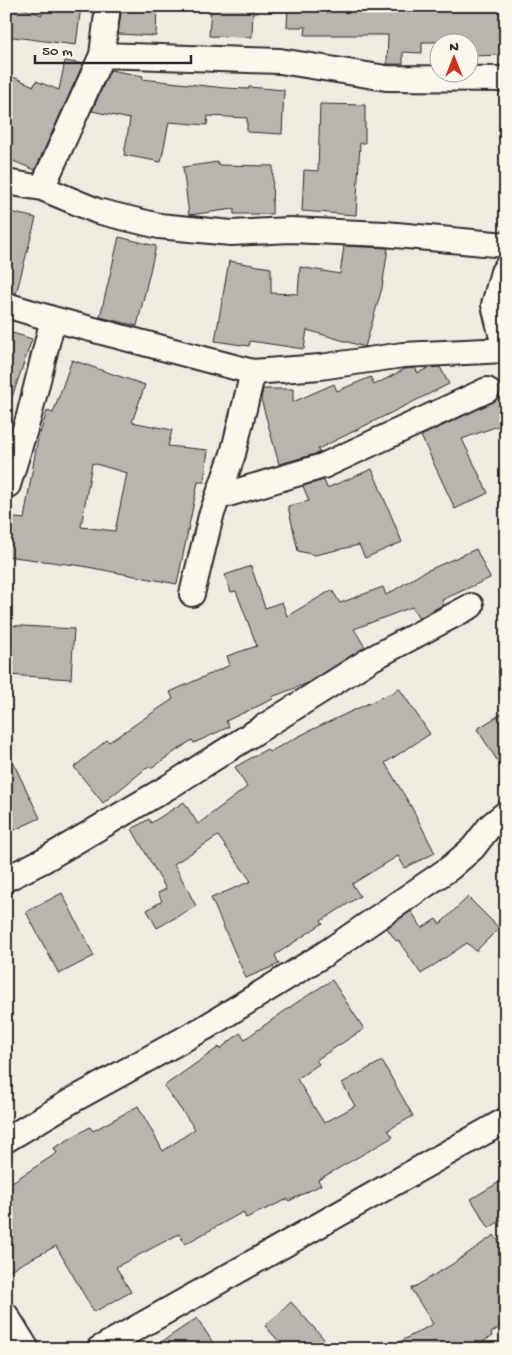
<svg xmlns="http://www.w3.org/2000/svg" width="512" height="1355" viewBox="0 0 512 1355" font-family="'Gochi Hand',sans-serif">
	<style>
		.building { fill: #b8b5ae; stroke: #2b2b2b; fill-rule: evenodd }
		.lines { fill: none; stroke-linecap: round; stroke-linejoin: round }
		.street-casing { stroke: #2b2b2b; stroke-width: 28 }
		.street { stroke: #fbf7ec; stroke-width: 24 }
	</style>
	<rect width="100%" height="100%" fill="#eeebe0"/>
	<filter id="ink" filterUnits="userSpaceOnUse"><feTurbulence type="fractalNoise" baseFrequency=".02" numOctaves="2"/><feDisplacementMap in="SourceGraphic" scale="10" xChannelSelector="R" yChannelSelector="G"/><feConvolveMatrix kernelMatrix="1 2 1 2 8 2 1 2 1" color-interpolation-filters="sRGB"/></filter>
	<g filter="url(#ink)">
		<path class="building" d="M6 6H16L42 15 44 6H81L76 45 6 36Z
			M122 6H157L156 36 118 34Z
			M211 6H253L252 37 209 36Z
			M288 6H506V55L470 56V42H422V53L403 52V64H387L388 35H305L306 27H287Z
			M65 61 83 64 35 170 6 158V74L34 86 36 81 59 90Z
			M110 70 143 76 142 79 225 88 249 89V87L284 90 282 134 247 132V118L208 116 207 125 169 122 161 162 124 155 130 119 92 111Z
			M320 104 365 105V143H360L356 215 302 211 304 170 318 171Z
			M218 162V165L273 166 272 214H234V209L189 215 183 167Z
			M6 211 36 218 16 294 6 292Z
			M119 237 156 246 137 326 100 317Z
			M344 246 388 248 382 288 365 347 307 330 304 349 250 341 249 346 215 341 229 261 271 268V293L298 294 300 267 340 274Z
			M6 331 32 339 9 406H6Z
			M72 360 145 385 132 422 172 430 168 446 208 450 204 482H198L177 584 82 566 6 556V517L24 519 37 443 47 411 53 413ZM92 463 127 473 115 531 81 527Z
			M440 367 449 384 318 449 319 453 279 464 261 399 263 389H293V402L334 384 337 391 371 377 374 385 405 369 415 368 418 373 428 368Z
			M506 390V423L462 439 488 493 455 509 421 436 493 402 498 398 500 392Z
			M372 469 402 542 365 558 359 545 315 555 298 551 288 506 309 501 303 486 324 480 327 488Z
			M476 549 490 578 442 600 444 604 419 618 412 607 354 629 365 647 308 683 272 697 273 699 226 721 229 727 194 743 192 740 151 768 149 766 103 803 74 767 107 740 109 742 173 699 170 692 230 665 227 656 257 646 236 591 231 592 225 575 251 566 265 608 282 602 287 616 332 590 340 603 383 587 386 595 424 572Z
			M6 625 74 629 71 679 6 675Z
			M399 688 430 734 385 763 412 808 435 853 405 868 398 856 352 884 360 896 321 921 323 923 275 955 279 964 246 978 211 898 251 881 218 836 174 864 196 906 157 928 147 910 162 901 158 893 166 889 132 829 149 819 151 823 184 802 198 824 247 787 235 767 267 749 269 752 309 731 391 693V694Z
			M506 711V774L477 729Z
			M6 748 40 818 6 834Z
			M62 893 94 956 59 974 26 912Z
			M468 897 499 928 476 951 467 943 421 974 398 940 396 941 387 928 411 911 422 928 436 919 440 924Z
			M332 980 364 1029 316 1060 319 1064 297 1079 324 1123 355 1106 342 1083 382 1061 413 1116 388 1130 393 1137 318 1180 321 1185 289 1201 288 1199 246 1218 243 1212 185 1244 179 1234 116 1267 131 1292 94 1312 56 1246 6 1272V1186L57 1153 54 1148 90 1127 93 1131 138 1106 163 1151 195 1129 164 1086 219 1047 220 1049 240 1033 245 1039 296 1003Z
			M506 1178V1217L489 1228 471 1199Z
			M494 1235 506 1252V1323L491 1333 492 1336 472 1349H386L433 1324 411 1289 451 1265Z
			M291 1302 324 1339 314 1349H286L265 1326Z
			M197 1318 217 1349H151Z"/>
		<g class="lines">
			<g class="street-casing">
				<path id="street" d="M102 55 280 61 386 78 506 79
					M6 182 42 188 97 211 159 226 231 233 290 230 385 234 506 245
					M42 188 102 55 108 6
					M6 305 53 319 253 372 320 367 403 355 506 350
					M505 350 494 305 503 272 506 268
					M8 485 29 416 53 319
					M218 497 323 466 487 390
					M192 594 211 516 233 454 253 372
					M6 879 44 860 170 786 371 659 471 606
					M6 1140 73 1100 206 1027 323 955 450 868 473 848 490 826 506 813
					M6 1315 27 1349
					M99 1349 506 1120"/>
			</g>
			<use href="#street" class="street"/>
		</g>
	</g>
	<rect width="512" height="1355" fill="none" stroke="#fbf7ec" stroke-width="25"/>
	<rect x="12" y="12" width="487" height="1330" fill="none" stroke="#2b2b2b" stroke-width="2" filter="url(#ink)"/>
	<g transform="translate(454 58)"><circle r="24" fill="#fbf7ec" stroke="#a8a59f"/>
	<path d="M0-4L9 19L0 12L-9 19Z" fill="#c8321e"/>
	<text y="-8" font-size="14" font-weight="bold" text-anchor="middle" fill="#2b2b2b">N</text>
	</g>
	<path d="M35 55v8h156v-8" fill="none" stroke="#2b2b2b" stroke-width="2.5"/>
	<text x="42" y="55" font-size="15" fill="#2b2b2b" stroke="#fbf7ec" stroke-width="4" paint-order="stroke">50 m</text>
</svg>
